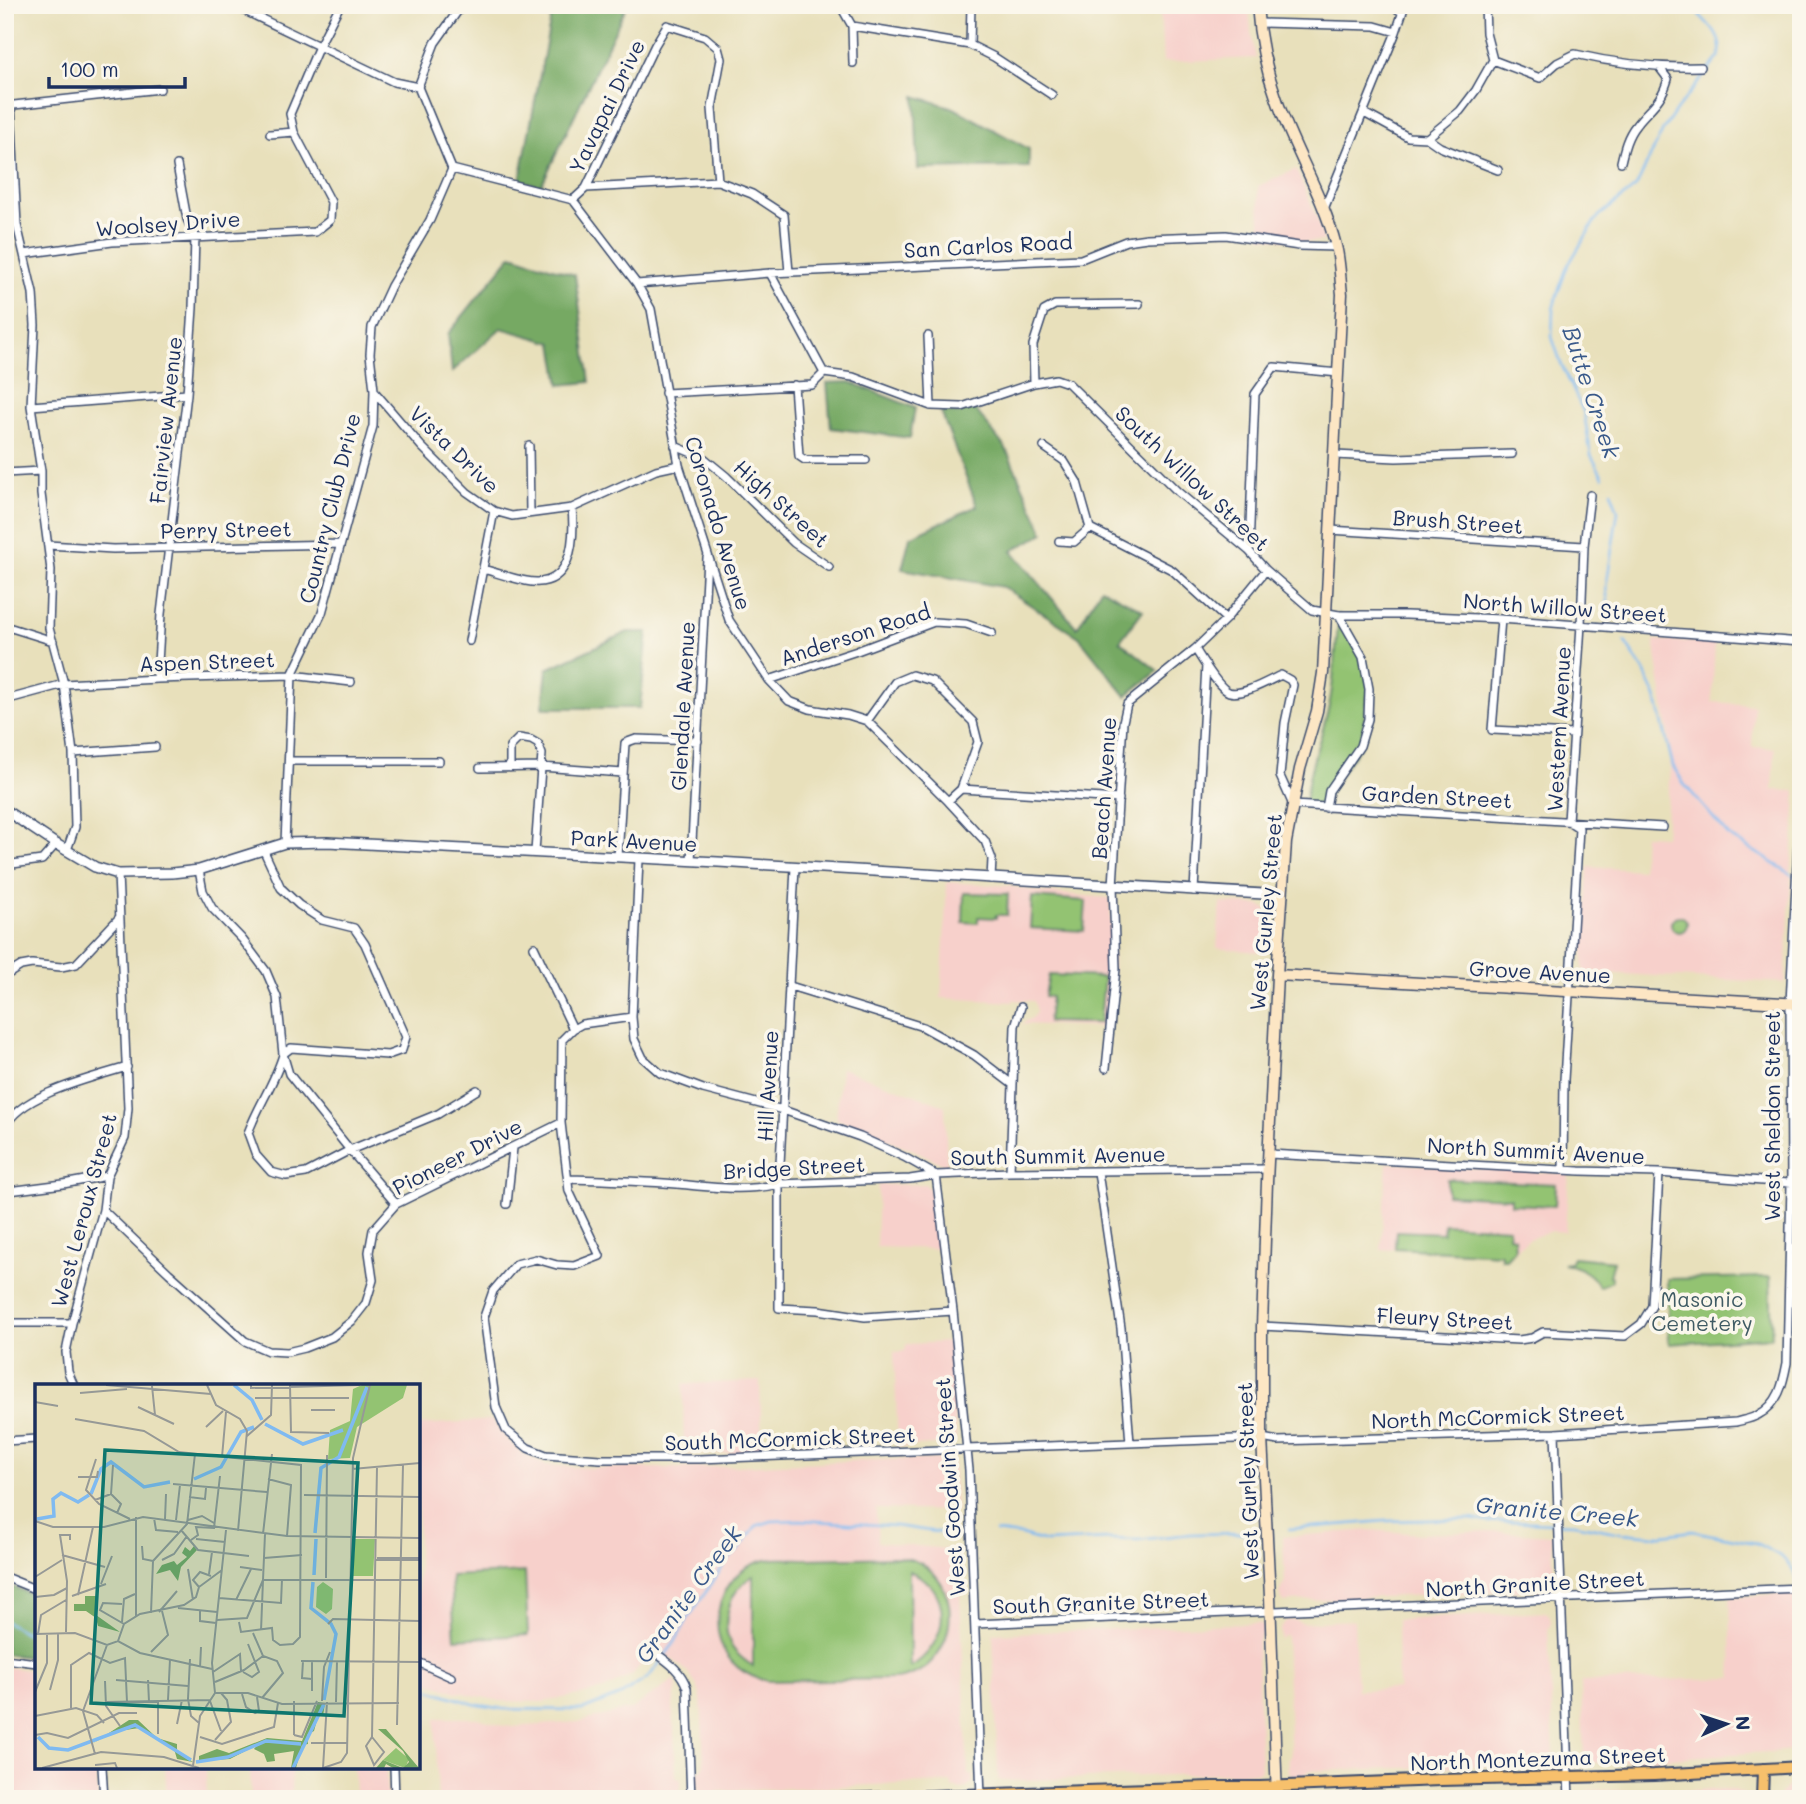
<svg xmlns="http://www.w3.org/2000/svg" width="1806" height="1804" viewBox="0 0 1806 1804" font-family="Mali,sans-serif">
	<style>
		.built { fill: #f7d0cb }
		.green { fill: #93c372; stroke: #577968; stroke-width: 2; fill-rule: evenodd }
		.forest { fill: #76a964; stroke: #486c61; stroke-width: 2 }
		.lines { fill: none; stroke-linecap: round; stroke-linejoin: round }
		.stream { stroke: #7fbaf1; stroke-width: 2.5 }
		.minor-casing { stroke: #3a4a6c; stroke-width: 10 }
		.tertiary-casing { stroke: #3a4a6c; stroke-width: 12 }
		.secondary-casing { stroke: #3a4a6c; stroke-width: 13 }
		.primary-casing { stroke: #3a4a6c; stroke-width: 14 }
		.minor { stroke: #fff; stroke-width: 7 }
		.tertiary { stroke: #fff; stroke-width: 9 }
		.secondary { stroke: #fce6c4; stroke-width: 10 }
		.primary { stroke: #f7c06c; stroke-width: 10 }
		.labels { text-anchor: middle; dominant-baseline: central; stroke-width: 7; stroke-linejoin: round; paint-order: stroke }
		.street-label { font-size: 21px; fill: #1b2f5e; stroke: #fbf7ec }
		.park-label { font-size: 21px; fill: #3f5b64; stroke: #fbf7ec }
		.water-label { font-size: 23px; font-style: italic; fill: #39598a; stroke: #fbf7ec }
		.inset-river { fill: none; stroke: #7fbaf1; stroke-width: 3.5 }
		.inset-road { fill: none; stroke: #969996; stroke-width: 2 }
		.view { fill: #0f766e; fill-opacity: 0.15; stroke: #0f766e; stroke-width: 3.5 }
		.inset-edge { fill: none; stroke: #1b2f5e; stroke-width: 3.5 }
	</style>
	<rect width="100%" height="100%" fill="#fbf7ec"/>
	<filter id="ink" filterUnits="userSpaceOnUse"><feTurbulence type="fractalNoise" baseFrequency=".0143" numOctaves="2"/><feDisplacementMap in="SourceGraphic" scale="14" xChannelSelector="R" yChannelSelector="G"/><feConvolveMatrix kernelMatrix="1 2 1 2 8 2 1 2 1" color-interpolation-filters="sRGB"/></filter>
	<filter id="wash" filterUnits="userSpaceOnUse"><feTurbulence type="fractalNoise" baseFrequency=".00686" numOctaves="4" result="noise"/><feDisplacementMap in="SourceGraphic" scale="28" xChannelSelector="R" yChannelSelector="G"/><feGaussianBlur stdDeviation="1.57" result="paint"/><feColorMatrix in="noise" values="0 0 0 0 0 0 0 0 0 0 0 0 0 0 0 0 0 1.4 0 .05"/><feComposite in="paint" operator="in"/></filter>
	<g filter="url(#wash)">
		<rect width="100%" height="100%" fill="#e8e0bb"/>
		<path class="built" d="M1160 5H1249L1251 32 1256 58 1163 62Z
			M1296 169 1317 218 1324 241 1303 242 1261 237 1258 186Z
			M1654 640 1715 643 1712 702 1754 705 1752 747 1775 748 1773 790 1796 791 1785 983 1585 972 1583 966 1588 867 1642 870 1644 835 1665 836 1671 754Z
			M947 882 1009 886 1039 892 1110 898 1113 969 1107 1027 1021 1024 1032 1018 1036 1012V1008L1034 1001 1013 1000V1002L941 998Z
			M1220 903 1259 905 1266 909 1268 914 1266 953 1217 948Z
			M841 1068 945 1106 947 1166 916 1151 836 1119Z
			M1387 1163 1569 1174 1565 1232 1551 1231 1529 1239 1506 1259H1501V1254L1394 1248 1391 1250 1381 1249Z
			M925 1184 930 1189 939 1249 876 1247 878 1185Z
			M947 1342H950L956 1438 955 1442 951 1444 898 1447 894 1352 905 1351 906 1345 908 1344Z
			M760 1381 762 1453 684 1454 683 1384Z
			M493 1420 502 1434 523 1454 545 1465 588 1468H688L873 1460 953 1459 956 1511 876 1509 878 1542 958 1550 968 1775H973L972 1784 967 1788 960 1789 952 1787 951 1782 718 1791 717 1794H707L700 1791 697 1785V1773L704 1767 701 1699 698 1688 689 1673 657 1647 632 1675 604 1690 543 1702 500 1701 454 1691 418 1678V1425Z
			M1369 1530 1422 1534 1489 1531 1552 1535 1554 1586 1550 1591 1541 1592 1537 1590 1292 1601 1285 1603 1282 1601 1279 1593 1285 1583 1283 1537Z
			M1801 1593V1750L1591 1763 1584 1759 1581 1682 1732 1678 1730 1597Z
			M1546 1612 1550 1616 1551 1623 1548 1629 1554 1758 1549 1763 1308 1771 1305 1777 1296 1778 1288 1772V1762L1291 1756 1286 1636H1283L1280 1640V1628L1286 1621 1295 1620 1301 1623 1354 1620 1357 1690 1398 1689 1397 1620Z
			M1259 1623 1262 1625 1263 1631 1257 1643 1261 1769 1259 1772 1001 1781 998 1779 993 1634Z
			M5 1667 37 1671V1767H96L98 1799H5Z
			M674 1680 677 1686 673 1705 676 1777 681 1779V1787L675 1797 672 1799H662L660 1797 635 1799H438L435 1718H478L500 1725 512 1727 578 1722 632 1709Z
			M165 1767H206L207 1799H167Z
			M250 1767H291L292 1799H251Z
			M354 1767H386L387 1799H355Z
			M1801 1784V1799H1780V1794L1787 1787Z
			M1731 1789 1743 1794 1746 1799H1585L1586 1792 1590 1790 1659 1791Z
			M1550 1793 1554 1795 1556 1799H1363Z"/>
		<path class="green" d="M1339 615 1363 657 1369 689 1360 746 1329 791 1326 808 1305 806C1307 770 1323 736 1330 701 1335 673 1336 644 1339 615Z
			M964 893 1008 894 1007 915H996V918L978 917V923L963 922Z
			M1032 897 1086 901 1084 931 1030 928Z
			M1671 924a8 8 0 1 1 16 0a8 8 0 1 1-16 0Z
			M1049 975 1104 977 1100 1023 1048 1022 1051 997 1045 996Z
			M1447 1179 1556 1184 1555 1206 1511 1204V1198L1447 1195Z
			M1444 1224 1509 1228 1508 1236 1514 1237 1515 1249 1506 1259H1501V1254L1395 1248 1396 1231 1443 1233Z
			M1573 1257 1613 1261 1609 1276 1612 1277 1611 1281 1599 1287C1593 1273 1578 1266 1563 1264L1570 1263Z
			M1770 1277 1772 1337 1669 1344 1667 1279Z
			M898 1557C906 1558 913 1559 920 1563 969 1589 955 1673 895 1679L767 1681C745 1676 727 1663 720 1641 711 1611 727 1572 759 1562 774 1557 791 1559 807 1559 837 1558 868 1558 898 1557ZM909 1571C955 1588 950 1644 910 1667ZM753 1576V1666C745 1661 737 1655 732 1647 719 1623 730 1589 753 1576Z
			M525 1572 528 1635 455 1639 451 1576Z"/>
		<path class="forest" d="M591 5H627L541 186 520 180 551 17Z
			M915 96 954 108 1029 149V167L918 169Z
			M512 255 575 275 590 382 560 385 553 343 501 328 452 372 448 334Z
			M850 382 915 408 910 438 831 428 827 383Z
			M975 409 1006 449 1044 533 1012 551 1077 628 1101 588 1143 610 1120 641 1158 671 1126 696 1079 637 1003 587 902 569 910 537 977 506 941 412 958 413Z
			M628 632H648L640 708H543L547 669Z
			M5 1584 37 1596V1658L5 1654Z"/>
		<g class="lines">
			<path class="stream" d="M1603 477 1591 455 1584 413 1562 366 1552 337 1553 309 1557 295 1567 267 1593 224 1599 216 1636 187 1663 130 1677 109 1719 57C1726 36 1703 19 1689 5
				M1610 621 1606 587 1618 511 1611 491
				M1625 642 1644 671 1656 697 1673 766 1684 784 1729 836 1801 880
				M1289 1529 1385 1521 1470 1519 1488 1522 1512 1521 1575 1524 1621 1533 1656 1536 1692 1531 1756 1543 1782 1557 1792 1568 1801 1586
				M995 1532 1021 1535 1046 1542 1111 1539 1137 1540 1190 1534 1247 1533
				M5 1621 22 1631 37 1637
				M418 1686 474 1704 503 1709 583 1710 623 1694 649 1677 675 1642 689 1617 726 1562 739 1549 756 1526 772 1521 801 1520 895 1526 951 1534"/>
		</g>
	</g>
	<g filter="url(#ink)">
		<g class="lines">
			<g class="minor-casing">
				<path id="minor" d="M226 5 243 10 394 82 418 87
					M840 5 852 26 853 63
					M1390 5 1402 12
					M1258 23 1375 26 1396 32
					M852 26 970 45 994 57 1052 95
					M970 45 971 5
					M1493 60 1540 78 1557 63 1575 54C1617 64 1658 68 1701 67
					M11 105 17 225 33 293 35 325 31 406 41 471V494L51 570 49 628 64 684 73 753 75 827 67 850
					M5 106 160 89
					M1364 113 1408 137 1427 138 1460 111 1476 90 1493 60 1486 33 1485 5
					M270 134 294 132
					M1427 138 1440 147 1498 170
					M1621 162C1624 149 1627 136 1636 125 1650 107 1661 103 1668 79L1659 67
					M452 169 573 200 637 284 651 309 679 465 729 620 769 680 789 701 810 709 848 715 867 721 948 801 985 841 992 859 991 879
					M586 188 718 181 752 194 784 215 789 272
					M573 200 586 188 655 45 667 25 705 37 718 48 721 59 712 108 718 181
					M1324 209 1396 32 1405 5
					M24 254 112 242 315 232 330 220 331 202 294 132 290 114 319 46 340 5
					M770 273 824 373
					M637 284 770 273 1081 259 1126 241 1147 238 1226 235 1299 246 1336 247
					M928 336 931 406
					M1034 383 1033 345 1044 311 1055 305 1139 304
					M794 385 799 456 805 460H866
					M374 391 421 446 467 492 494 511 512 516 572 508 656 470 679 465
					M665 393 812 385 824 373 853 377 931 406 962 407 1034 383 1056 379 1068 383 1178 492 1249 551 1266 570 1312 610 1339 615H1406L1501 619 1801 642
					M31 406 187 394
					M529 446 530 513
					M675 446 704 458 726 476 794 543 829 567
					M1044 447 1064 461 1077 482 1090 528 1172 570 1226 619
					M1335 455 1396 458 1512 454
					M5 473 41 471
					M1330 530 1584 546
					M1059 541 1074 542 1090 528
					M48 545 113 549 340 544
					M1249 551 1255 394 1274 367 1339 373
					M483 569C497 573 511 578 526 581 572 590 575 541 572 508
					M1501 619 1492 730 1573 734
					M5 626 53 641
					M469 641 494 511
					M1195 649C1202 659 1218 688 1229 692 1243 696 1268 681 1281 675L1290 680 1293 685 1285 723 1280 776 1293 805 1663 827
					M157 679 161 614 187 394 193 308 195 237 187 219 177 165
					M769 680 857 651 934 622 966 624 992 633
					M5 700 64 684 157 679 292 675 351 682
					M867 721 895 682 912 675 932 681 973 722 978 742 961 789 948 801
					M73 753 155 747
					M290 761H439
					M480 768 541 767 623 773
					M510 768V747L519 738 531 740 538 744 542 754 535 852
					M961 789 1119 799
					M1326 808 1329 791 1360 746 1368 719 1369 689 1363 657 1339 615
					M285 843 292 675 322 613 373 426 374 390 370 354 372 327 391 286 430 220 452 169 418 87 435 43 462 5
					M263 849 281 888 299 905 322 920 354 928 365 944 406 1037 402 1050 388 1055 291 1048 283 1054
					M618 857 625 743 636 739 698 741
					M639 859 632 1017 634 1039 643 1058 660 1073 703 1089 783 1110 860 1137 904 1157 936 1175 1010 1172 1268 1169
					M691 861 707 558
					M5 865 42 860 56 844
					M795 867 779 1184V1308L818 1310 865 1317 953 1311
					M199 870 203 891 212 908 242 939 266 971 277 997 283 1054 289 1074 350 1150 396 1204
					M1194 891 1206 665
					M534 947 573 1029
					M5 976 21 966 32 964 61 967 76 964 119 918
					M790 986 923 1027 974 1055 1012 1084
					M632 1017 582 1024 573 1029 562 1040 561 1123 569 1191 600 1256 574 1266 557 1265 536 1259 516 1264 493 1291 484 1317 496 1407 506 1430 528 1448 546 1455 600 1459H699L1262 1438 1278 1441 1555 1433 1736 1422C1743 1420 1751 1419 1758 1415 1779 1404 1783 1384 1787 1363L1791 1183 1790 1003 1801 785
					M283 1055C275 1082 258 1106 248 1133L256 1155 271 1172 286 1176 306 1173 350 1150 438 1114 477 1090
					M1106 1068 1116 969 1113 886 1123 722 1127 704 1195 649 1226 619 1266 570
					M5 1128C17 1095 95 1077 127 1067
					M1269 1154 1580 1171 1659 1173 1801 1184
					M1563 1170 1564 1080 1579 828 1568 821 1581 625 1584 546 1590 495
					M1010 1172 1015 1026 1021 1007
					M1098 1172 1121 1328 1130 1443
					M569 1179C605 1180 641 1181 677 1184 711 1187 746 1192 779 1184L910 1179 936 1175 953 1311 969 1470 981 1797
					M5 1189 9 1191 63 1184 107 1176
					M507 1204 513 1148
					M103 1210 169 1273 245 1341 268 1351 287 1352 304 1348 332 1337 352 1321 366 1303 373 1280 369 1252 373 1230 396 1204 561 1123
					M5 1323H72
					M1262 1326 1519 1340 1532 1338 1543 1332 1625 1336 1641 1324 1652 1306 1659 1173
					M74 1386 68 1372 66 1352 72 1323 103 1210 107 1176 125 1138 128 1108 118 874
					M1555 1433 1569 1799
					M5 1441 37 1439
					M5 1577 37 1590
					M975 1624 1801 1588
					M653 1651C668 1662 681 1670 687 1688L691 1799
					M5 1659 37 1663
					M418 1662 451 1677
					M102 1767 104 1799
					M394 1767 395 1799"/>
			</g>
			<g class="tertiary-casing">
				<path id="tertiary" d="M5 810 56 844 95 867 118 874 172 873 199 870 285 843 327 842 718 862 1282 895"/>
			</g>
			<g class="secondary-casing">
				<path id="secondary" d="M1257 5C1259 38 1266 70 1277 100 1294 150 1323 195 1336 246 1340 261 1340 278 1342 294L1323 673 1317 711 1300 769 1286 842 1277 975 1267 1182 1262 1326V1438L1270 1597 1277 1799
					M1277 975 1801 1004"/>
			</g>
			<g class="primary-casing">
				<path id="primary" d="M837 1799 1212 1787H1260L1440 1780 1654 1775 1801 1767
					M1762 1799 1763 1769"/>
			</g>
			<use href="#minor" class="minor"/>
			<use href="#tertiary" class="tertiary"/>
			<use href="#secondary" class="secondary"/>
			<use href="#primary" class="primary"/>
		</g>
	</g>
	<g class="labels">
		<g class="street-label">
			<text transform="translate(606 106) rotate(-64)">Yavapai Drive</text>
			<text transform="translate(168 223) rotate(-4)">Woolsey Drive</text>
			<text transform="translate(988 245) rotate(-3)">San Carlos Road</text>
			<text transform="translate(165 420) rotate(-84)">Fairview Avenue</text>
			<text transform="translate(455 449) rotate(44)">Vista Drive</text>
			<text transform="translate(1193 478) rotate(43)">South Willow Street</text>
			<text transform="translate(782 503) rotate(42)">High Street</text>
			<text transform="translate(329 508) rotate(-76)">Country Club Drive</text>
			<text transform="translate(1458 521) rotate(4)">Brush Street</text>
			<text transform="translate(719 523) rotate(73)">Coronado Avenue</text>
			<text transform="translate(226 529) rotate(-1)">Perry Street</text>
			<text transform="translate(1565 607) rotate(4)">North Willow Street</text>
			<text transform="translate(855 634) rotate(-18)">Anderson Road</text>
			<text transform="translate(207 661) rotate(-2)">Aspen Street</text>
			<text transform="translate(682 706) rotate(-87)">Glendale Avenue</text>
			<text transform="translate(1558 729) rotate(-87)">Western Avenue</text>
			<text transform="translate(1103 788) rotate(-86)">Beach Avenue</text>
			<text transform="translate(1437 796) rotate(3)">Garden Street</text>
			<text transform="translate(634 840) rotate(3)">Park Avenue</text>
			<text transform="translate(1265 912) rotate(-85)">West Gurley Street</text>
			<text transform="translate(1540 971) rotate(3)">Grove Avenue</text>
			<text transform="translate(767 1086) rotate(-87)">Hill Avenue</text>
			<text transform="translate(1771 1116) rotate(-90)">West Sheldon Street</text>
			<text transform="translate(1536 1150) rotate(3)">North Summit Avenue</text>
			<text transform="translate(1058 1155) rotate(-1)">South Summit Avenue</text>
			<text transform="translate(457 1156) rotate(-27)">Pioneer Drive</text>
			<text transform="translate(794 1167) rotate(-3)">Bridge Street</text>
			<text transform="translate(83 1210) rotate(-75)">West Leroux Street</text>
			<text transform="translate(1445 1318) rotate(3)">Fleury Street</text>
			<text transform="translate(1498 1416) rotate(-2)">North McCormick Street</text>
			<text transform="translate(790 1438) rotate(-2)">South McCormick Street</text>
			<text transform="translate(1247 1481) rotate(-92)">West Gurley Street</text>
			<text transform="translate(949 1487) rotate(-94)">West Goodwin Street</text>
			<text transform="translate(1535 1583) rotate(-3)">North Granite Street</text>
			<text transform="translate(1101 1602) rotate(-2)">South Granite Street</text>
			<text transform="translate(1538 1758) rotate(-2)">North Montezuma Street</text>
		</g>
		<g class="park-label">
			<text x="1702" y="1298">Masonic<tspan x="1702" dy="24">Cemetery</tspan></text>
		</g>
		<g class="water-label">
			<text transform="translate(1592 392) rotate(72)">Butte Creek</text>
			<text transform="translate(1557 1511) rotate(5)">Granite Creek</text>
			<text transform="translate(688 1594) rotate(-54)">Granite Creek</text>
		</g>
	</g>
	<g transform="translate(35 1384)">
		<rect width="385" height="385" fill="#e8e0bb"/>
		<path d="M327 1H372L368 14 322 43 315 74 293 75 295 46 315 37 318 5ZM320 155H340L338 192H318ZM288 198 298 205 297 225 291 230 281 223 282 203ZM361 364 374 375 370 384 348 376Z" fill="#93c372"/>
		<path d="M159 162 162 166 146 183 143 197 135 186 121 190 127 181 139 177 142 181 152 173 147 169 150 163 155 167ZM50 212H61V231L85 248 63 242 61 234 51 227H39V220H50ZM283 318 290 319 288 332H283L279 347 272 351 273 360 267 361 261 384H256L259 367 239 370 240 377 232 378 229 370 219 365 222 361 195 375 164 377V372L182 365 194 369 232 354 267 357ZM94 336H103L122 354 142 360V367L158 378 142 375 139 365 104 344 77 348 57 360ZM343 345H351L384 384H358L351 380 349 384H341L348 376 368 384 374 378 368 367Z" fill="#76a964"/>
		<path class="inset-river" d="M199 1 217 16 227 36M230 40 268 60 308 46M159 95 186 83 206 48 219 43M56 110 66 85 76 78 109 103 135 98M2 135 19 132 18 115 26 109 43 118 54 111M280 149 286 84 304 73 332 3M279 191 281 155M278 198 276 224 296 240 301 250 289 316M3 353 14 364 33 366 100 341 156 376M161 378 193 373 231 357 266 360M258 384 289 320"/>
		<path class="inset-road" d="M71 1 176 10M172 1 181 21 205 35 212 47 203 147M216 1V4L325 1M255 1 256 48 294 49M117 2 120 31M45 9 92 5M220 14H314M0 18 23 22M103 23 139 40M276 26H300M40 35 109 47 144 68 266 81 265 253 258 260 245 261 238 256 237 244 206 248 204 238M171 43 188 27M212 52 236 31 237 1M187 73 191 28M61 75 51 106 64 120 95 135M317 85 385 79M43 93H62L63 87M233 95 256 101 252 152M138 100 232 108M76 110 78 81M269 111 385 113M154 113 170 115 171 104M60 116 76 110 86 120 82 129M101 133V232M119 134 121 146 143 148M130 135 131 110M141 136 145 101M153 136 167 132 179 139M0 137 18 143H69L108 133 252 152 385 154M146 146 163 166 214 172M228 150 237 70M161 155 190 158M156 156 163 151 161 143 179 144 185 92M107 162 108 175 118 177M27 171 70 183M229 174 267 171M342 174H385M127 176 139 170 152 152M341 176H385M118 177 152 140 160 70M205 183 227 186M153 185 158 216M174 190 177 168M0 193 27 176M291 194 292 71M66 200 77 172M164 203 158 196 165 188 176 192M43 211 58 143M37 212 71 200M0 213 19 211 32 204M184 214 246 219 247 195M201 216 216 185M87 220 68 219 65 226 89 240M143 224 182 228M165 227V237L181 239M124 228 142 207M116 229 118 177M182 236 212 234 228 196 230 150M87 238 89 215 100 210M293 240 298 235 385 237M226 247 228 196H385M31 248 32 197 25 151H35V156M218 249 228 272 242 277 248 289 227 314M0 250 40 249 72 261 83 257 105 269 177 285M3 250 6 231 31 216M83 257 89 240 105 230 149 221 161 213 164 203 187 186M116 268 133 251 127 227M155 275 153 315 156 332 164 339M266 277 385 278M268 277 267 294 277 295M165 284 166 263M178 288 205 270 206 287M208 288 217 293 224 288 213 260M81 296 153 302M113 296 114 318M70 297 71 322 85 342M180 298 209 286 228 272M15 306 23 276V250M277 307V277M0 308 12 279V250M180 309H213L247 320 364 319M207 310 211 323 220 329 224 327 222 313M133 316 135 275M123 317V350M175 317 186 347M259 317V351M287 317 289 283 295 268M71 318 176 316M301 318 302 277M36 324V281L54 269 75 279 90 274 92 318M0 332 41 324 62 331 69 339M142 340 147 316M362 341 368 81M0 351 12 349 33 354 84 329H102M259 351 267 353 282 317M165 353 187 360 239 343 243 319M337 353 342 83M337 353 349 368 339 381 331 362ZM180 356 196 338 192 316 186 309M276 359H312M60 370 48 327 72 261M60 381 80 379 82 384M158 382 165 332 180 309 177 279 191 146M7 384 66 368 129 373 164 384M288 384 292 318M288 384 306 378 312 369 318 74 335 1"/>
		<path class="view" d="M70 66 323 79 309 332 56 319Z"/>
		<rect width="385" height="385" class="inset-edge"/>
	</g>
	<rect width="1806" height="1804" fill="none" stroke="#fbf7ec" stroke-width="28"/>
	<g transform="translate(1726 1724) rotate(87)" stroke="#fbf7ec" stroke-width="5" paint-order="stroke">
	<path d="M0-5L12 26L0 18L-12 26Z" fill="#1b2f5e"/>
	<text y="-10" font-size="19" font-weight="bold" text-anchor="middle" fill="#1b2f5e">N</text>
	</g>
	<path d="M49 77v10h136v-10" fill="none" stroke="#1b2f5e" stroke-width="3.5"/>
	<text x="60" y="77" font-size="21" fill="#1b2f5e" stroke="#fbf7ec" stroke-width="5" paint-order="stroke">100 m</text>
</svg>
